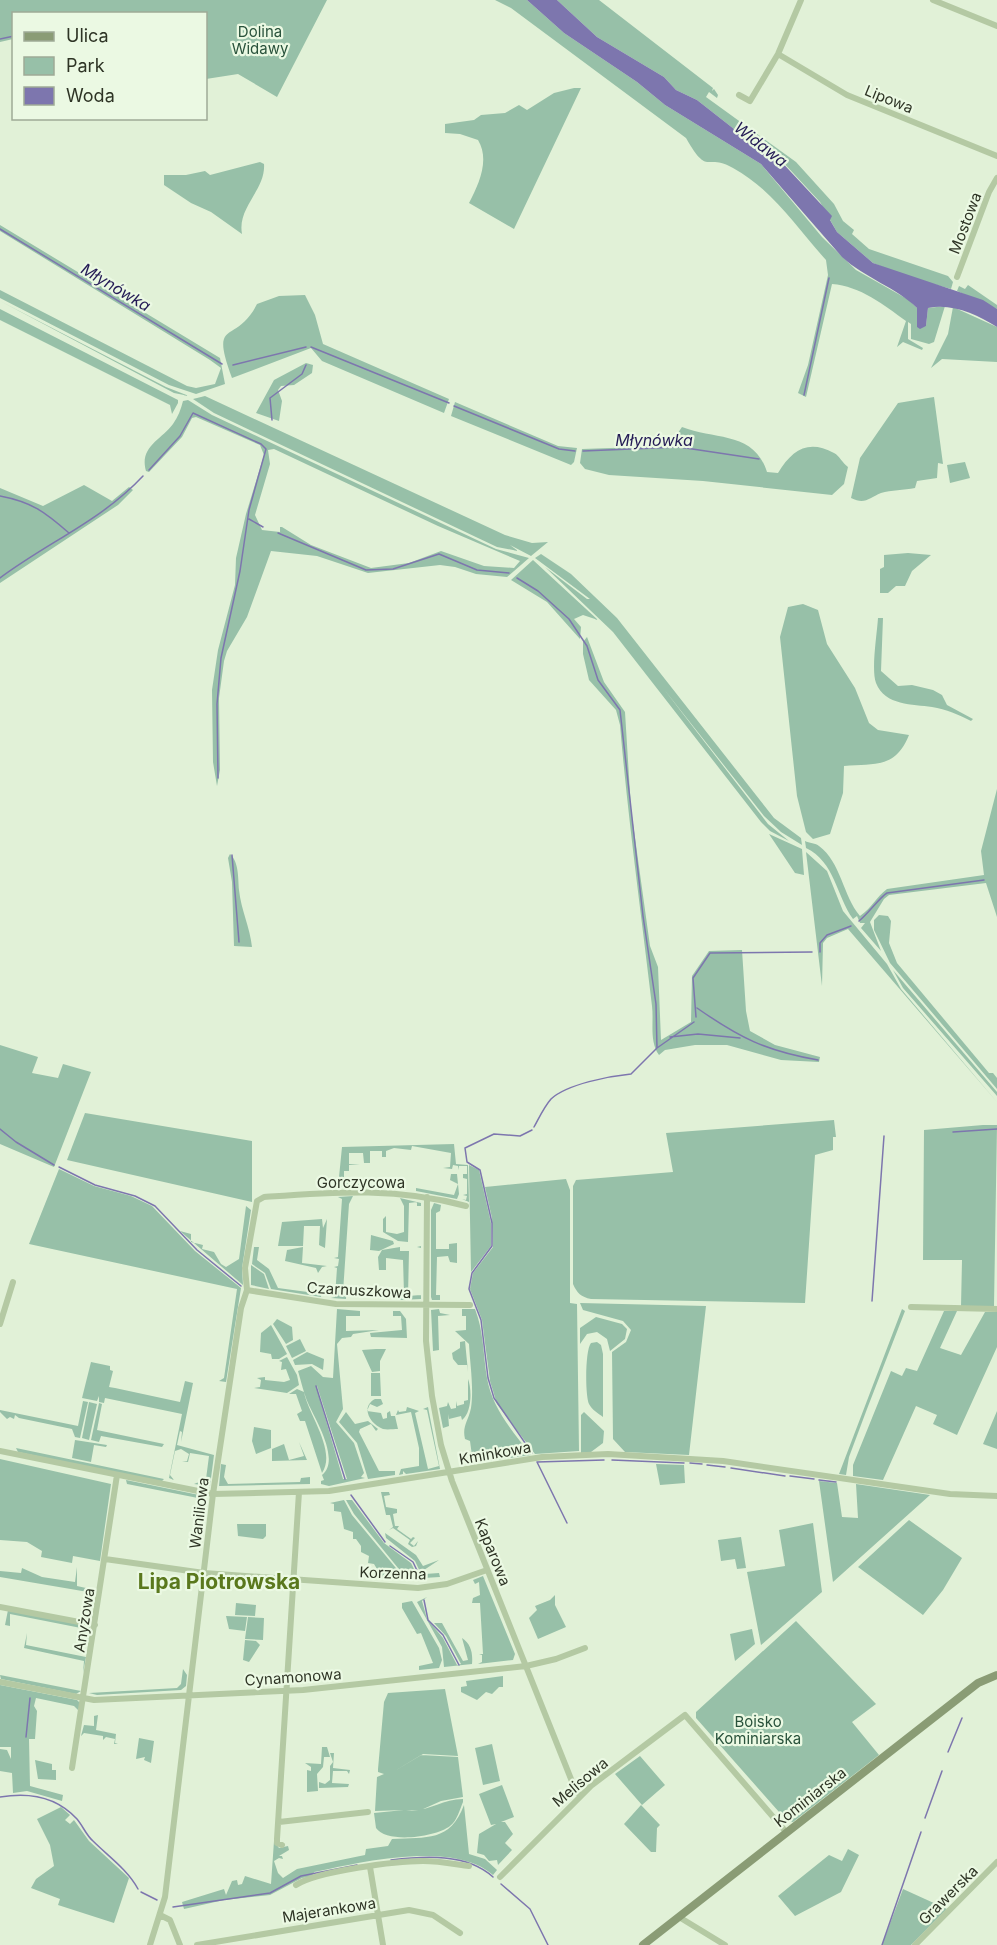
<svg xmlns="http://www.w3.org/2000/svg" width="997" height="1945" viewBox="0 0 997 1945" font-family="Inter,sans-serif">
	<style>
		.green { fill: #97c0a8; fill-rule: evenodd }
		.water { fill: #7d76ae }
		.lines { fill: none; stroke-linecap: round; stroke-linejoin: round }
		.stream { stroke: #7d76ae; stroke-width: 1.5 }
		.street { stroke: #b4c9a3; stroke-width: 6 }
		.secondary { stroke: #8a9c75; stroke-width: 8 }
		.labels { text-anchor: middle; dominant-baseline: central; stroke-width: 4.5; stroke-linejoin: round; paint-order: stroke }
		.park-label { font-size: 15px; fill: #29523b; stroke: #ebf9e3 }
		.street-label { font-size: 15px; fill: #2e3425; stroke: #ebf9e3 }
		.water-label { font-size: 16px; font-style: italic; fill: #241b55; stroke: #ebf9e3 }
		.district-label { font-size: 21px; font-weight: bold; fill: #5a781d; stroke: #ebf9e3 }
	</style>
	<rect width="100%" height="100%" fill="#e1f1d7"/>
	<path class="green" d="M0 0H327L277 97 238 74 206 79V14H14L13 39 0 42Z
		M495 0H527L564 33 637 82 665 105 761 164 822 237 856 270 909 300 917 308V327L926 326 928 308 945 306 934 342 929 344 911 339V324L908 322V339L923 348 922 350 903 342 897 347 906 321C884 305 860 286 832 284L806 397 798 393 808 365 828 275 826 260C796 227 773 190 733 168 705 152 709 178 686 138L511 8Z
		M557 0H599L713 88 712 91 714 89 718 95 717 98 709 92 706 97 796 162 834 204 843 221 854 230 852 234 869 249 948 276 953 282 951 289 902 275 873 263 837 232 820 202 781 160 734 129 697 100 676 90 664 77 597 37Z
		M574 88H581L514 229 469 203C479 184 490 160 478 140L460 134 445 133V124L474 120 481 115 505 113 519 105 527 110 554 93Z
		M260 162 264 164C266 190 237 207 242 234L211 212 191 203 164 185V175H186L205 171 210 175Z
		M0 225 220 358 225 384 196 394 169 385 0 298V290L187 386 196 388 215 384 221 368 210 360 0 231Z
		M968 285 997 305V309L957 291 959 286 965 289Z
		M305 295 315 315 323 344 449 399 444 413 322 361 311 348 232 378C209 316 236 346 257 304L279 296Z
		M0 301 166 387 189 396 174 393Z
		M953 307 997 327V362L942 359 931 368 948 334Z
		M0 309 178 400V403L172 414 170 405 0 320Z
		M306 363 313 365 312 373 294 385 281 386 278 390 282 401 279 421 256 413 274 380Z
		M205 396 505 535 532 543 548 542 531 556 510 545 518 551 497 547 214 413 193 399Z
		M934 397 943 464 938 463 937 478 917 481 915 488C904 490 891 490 881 493 869 498 865 505 851 498L860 458 898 403Z
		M188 400 212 415 496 549 529 558 507 577 476 574 455 567 440 565 368 573 317 556 271 551 247 617 227 651 224 661 219 698 220 770 217 786 213 762 212 690 218 650 235 585 236 558 246 514 264 455 260 445 196 417 192 418 182 437 149 472 146 471C139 447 161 440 173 424 178 417 181 409 183 401ZM274 449 438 526 520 561 514 568 484 566 441 551 409 563 371 568 311 545 282 527H280V532L262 530 255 515 270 464 268 450Z
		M455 402 558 446 577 448 574 462 571 465 451 416Z
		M682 427C715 440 754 431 767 472L778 473C792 450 808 439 834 453 840 456 842 463 848 467L844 484 832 495 703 481 609 475 585 469 580 463 582 449 669 446Z
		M965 462 970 478 950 483 947 465Z
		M84 485 112 501 129 487 133 490 118 505 0 583V488L43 506Z
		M908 553 931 555 912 571 905 586H896L888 593H880V569L884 567V555Z
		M541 554 571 574 617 618 774 818 801 838 802 845 781 832 764 816 663 688 768 824 789 841 770 831 761 822 613 632 545 567 587 599H590L535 558Z
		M533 560 598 620 583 615 574 619 581 627 580 639 547 602 511 580Z
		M803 604 818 610 827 644 855 688 869 723 878 730 909 735C895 769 876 763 844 766L843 793 830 834 813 839 806 832 797 796 780 637 788 607Z
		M878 618H883L881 671 898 686 912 685 933 690 942 695 947 705 973 719 971 721C959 715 946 709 932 707 913 704 885 706 876 683 871 670 877 634 878 618Z
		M587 637 604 682 625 712 631 809 650 946 658 967 661 1040 691 1022 692 976 709 951 742 950 746 1011 750 1031 775 1045 820 1057 819 1062 781 1060 727 1045H695L665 1050 659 1055C649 1041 654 1022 652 1006 641 912 628 819 620 725L616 710 589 680 583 654V642Z
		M997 789V917L986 883 889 895 884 899 870 922 881 951 861 928 865 923H860L857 916 853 919C836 895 835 862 806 848L805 841C809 843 816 843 819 846 841 862 843 896 860 916 872 908 876 897 887 889L984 875 981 851Z
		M769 834 802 849 804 875 795 873Z
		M806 852 827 871 843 911 887 964 901 989 997 1102 848 929 827 938 823 943 822 986Z
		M230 854C239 862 238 878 239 890 241 910 250 927 252 947L234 946 232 882 228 858Z
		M879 915 888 916 891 921 889 943 897 963 989 1073H993L997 1078V1089L890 963 874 930V920Z
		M893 970 997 1092V1096L903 988Z
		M0 1045 38 1057 32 1073 58 1078 63 1064 91 1072 54 1167 0 1144Z
		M85 1113 252 1141V1202L67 1160Z
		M834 1120 836 1137H833V1150L815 1155 805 1303 591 1299C581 1297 577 1293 573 1284V1186L576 1180 673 1172 666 1133Z
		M983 1125H997L994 1306 961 1307 962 1260H923L924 1130Z
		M454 1144 456 1164 468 1165 469 1202 462 1199 466 1200 467 1196 463 1195 467 1194V1179L463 1178V1174H467V1166H459L458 1170V1166L453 1165 452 1169 443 1168 450 1167 451 1153 412 1146 411 1150 394 1148 386 1151V1157H382V1151H370V1163H364L363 1153H349V1164H360L349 1165V1171H344V1183L382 1185V1181L385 1186 338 1187 342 1147Z
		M469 1165 479 1170 491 1223V1246L471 1272Z
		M59 1169 94 1186 131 1196 152 1206 195 1251 241 1288 226 1382 219 1381 224 1378 237 1289 29 1244Z
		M451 1174H457L459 1194 457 1199 416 1191V1188L454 1195 458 1184 450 1180Z
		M566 1179 570 1190V1303L577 1304 579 1451 535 1454 497 1404 490 1381 482 1320 470 1289 473 1273 493 1247 492 1218 485 1187Z
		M353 1196 349 1204 343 1292H346V1299L331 1298 335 1297 337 1268 334 1267 338 1266 339 1259 334 1258 338 1257 342 1199 338 1197Z
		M400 1198 421 1203V1206H417V1202L409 1203 408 1242 398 1241 383 1232V1219L386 1216V1232L397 1234 404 1232V1206Z
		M434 1203 441 1205 440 1211 436 1213V1249H449V1244L457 1243V1263L450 1262 448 1256 437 1257 436 1295H440V1300H432L431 1297V1210Z
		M246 1206 251 1210 242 1268 243 1285 180 1231 191 1234V1242L203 1245 202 1249 214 1252 221 1264 226 1267 239 1259Z
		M322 1219 323 1228 327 1219 325 1248 319 1245 320 1226H304L303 1246H278L282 1222Z
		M371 1235 393 1241 394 1244 379 1251 370 1250Z
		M421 1246V1299L400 1300 401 1294 404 1293 403 1260 386 1258V1270H379L378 1257 382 1250 400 1247V1251H409L408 1296 421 1295V1248L417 1247Z
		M254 1247H259L257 1260 269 1269 278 1288 315 1293 316 1290 325 1291H322L321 1297 271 1289 265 1273 252 1264Z
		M303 1247 302 1263 327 1266 322 1267 318 1273 316 1268 285 1261 287 1250Z
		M251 1265 264 1274 269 1289 251 1285Z
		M580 1303 706 1306 689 1455 625 1452 613 1439 612 1352 626 1342 631 1330 623 1321 583 1310Z
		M337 1309 360 1311V1316H340H346V1331L379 1330 353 1334 351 1337 342 1338 337 1344 343 1409 336 1422 354 1443 364 1473 361 1477 365 1478 329 1486 321 1484V1481L324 1480 322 1475C341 1460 315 1419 308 1403 304 1394 301 1381 298 1371L311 1366 323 1377 333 1378ZM316 1386H317L347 1479H343Z
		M439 1309 440 1313 450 1315 438 1316 439 1350 433 1351 431 1310Z
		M462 1309H475C484 1332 483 1355 487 1378 492 1408 513 1432 531 1455L473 1463 470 1441 465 1439C462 1426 468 1422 471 1408 474 1388 470 1364 469 1344L455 1331 466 1330V1316H462Z
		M902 1309 905 1311 867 1409 849 1457 846 1475 839 1474Z
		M400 1311 406 1319 407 1338 371 1337 370 1333 402 1330 401 1316H393V1311Z
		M944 1311H957L940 1348 961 1355 985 1312H997V1347L957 1435 933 1424 937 1415 916 1406 883 1480 853 1476V1465L891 1371 902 1376 906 1368 917 1371Z
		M596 1317 622 1324 627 1329 625 1339 610 1351 607 1339 597 1332 587 1334 580 1344V1328Z
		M277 1319 292 1327 293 1340 286 1344 273 1324Z
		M271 1325 287 1354 279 1359H272L271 1354 260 1352 261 1333Z
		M300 1339 306 1351 292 1358 286 1346Z
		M465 1341 468 1372 467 1365H458L453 1359 452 1353 460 1348V1342Z
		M597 1342 601 1345 603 1354V1417C598 1413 592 1410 589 1404 585 1395 585 1350 591 1343Z
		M376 1349H386L380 1361V1371L372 1372 362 1350Z
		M307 1352 324 1359 323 1370 312 1364 295 1365 293 1360Z
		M287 1357 297 1375 299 1385 287 1393 254 1388 260 1387 261 1380 257 1378 265 1377V1380L284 1382 290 1380 286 1369 281 1370 282 1362 279 1361Z
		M91 1362 110 1366V1370L113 1371 109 1387 115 1388 180 1402 185 1381 193 1383 181 1442 182 1432 180 1431 177 1445 214 1455 210 1486 194 1484 206 1479 209 1456 190 1453 188 1462 182 1461H187L189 1454 181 1449 175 1451 170 1475 174 1480 169 1478 182 1414 105 1398 104 1403 99 1402V1396L97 1401 82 1398Z
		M371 1373H380L381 1396H371Z
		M468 1379C472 1389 472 1413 462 1420L461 1416 449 1419 448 1414 449 1426 443 1428 439 1408 447 1406 448 1402 451 1409 456 1408V1401L457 1406 464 1404V1401L468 1400Z
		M297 1389 304 1392C308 1414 337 1451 322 1473L305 1421H300L297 1414 302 1411 296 1394H289Z
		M375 1399H381L383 1404 377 1407 370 1404 367 1411 381 1413 383 1419 387 1418V1413L390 1411 391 1416H395L398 1429C394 1429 387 1430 383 1429 370 1424 360 1407 375 1399Z
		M83 1401 88 1402 80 1438 75 1437 72 1429 19 1418 15 1415 14 1419 10 1417 7 1419 0 1412V1410L78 1426Z
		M89 1402 97 1404 89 1440 82 1438Z
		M99 1403 102 1404 97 1430 164 1444 162 1447 101 1436 99 1442 91 1440Z
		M407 1407 419 1411 415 1413 428 1469 439 1466 427 1410 423 1409 428 1407 440 1469 406 1474 403 1471V1474L399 1475 401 1469 419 1466V1448L411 1412 396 1415 398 1410 399 1412 406 1411Z
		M997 1411V1449L983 1444Z
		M346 1412 355 1424 368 1421 378 1429 376 1431 371 1424 360 1429 359 1432 379 1471H395V1475L368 1479 357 1443 339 1422Z
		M584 1412 604 1431 603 1443 591 1452 581 1453V1415Z
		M254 1427 271 1430V1448L256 1454 252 1441Z
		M75 1440 107 1445 106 1447 94 1445 91 1462 72 1458Z
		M299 1442 307 1460 272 1461V1449L284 1444 289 1460 304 1456Z
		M16 1448 164 1479 161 1482 18 1452Z
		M0 1459 111 1484 100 1561 73 1556 72 1563 41 1557 42 1551 27 1542 0 1540Z
		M221 1464 226 1465 224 1477 228 1484 300 1482 301 1478 310 1477V1484L219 1486Z
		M656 1464 684 1465 685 1483 660 1485Z
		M126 1480 204 1496 203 1499 127 1484Z
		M819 1481 837 1483 842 1517 858 1518 856 1484 930 1495 833 1582Z
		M381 1492H389L390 1495 384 1496 386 1507 397 1509V1513L393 1514 395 1526H399L397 1529 411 1539 413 1537 415 1538 410 1543 414 1546 418 1541 416 1546 412 1547 408 1544 410 1540 393 1528 389 1530 393 1527 390 1515H386Z
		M344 1500 352 1515 405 1579 375 1578 376 1572 380 1574 374 1564 368 1563 369 1556 361 1552V1546L356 1539H353V1532L344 1529 341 1512 334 1511V1504L330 1503Z
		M346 1500H352L384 1543 411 1563 419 1579 423 1578 415 1561 386 1538 385 1533 416 1555 423 1566 439 1560 424 1570 425 1574 439 1573 440 1577 407 1579 354 1514Z
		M909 1520 962 1558 943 1590 923 1615 858 1567Z
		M813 1523 822 1592 761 1645 747 1572 785 1566 779 1530Z
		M237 1524H266V1536L263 1539 238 1536Z
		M741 1537 746 1568 737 1569 735 1559 721 1561 718 1540Z
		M77 1567V1586L95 1590 94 1593 0 1577V1571L21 1573 22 1568 42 1577 75 1582Z
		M483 1576 515 1654 513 1660 478 1664 482 1662V1655L479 1654H483L480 1603H472L473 1598 480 1595 479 1582 475 1584 473 1580Z
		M555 1595V1605L566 1627 538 1639 529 1618 537 1610 535 1606 550 1600Z
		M427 1597 422 1601 427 1619 443 1638 457 1665 461 1664 446 1636 434 1623H442L463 1661 468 1660 462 1638C471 1644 473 1653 472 1664L444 1667 442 1647 417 1602Z
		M412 1601 439 1648 442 1660 439 1668 419 1670V1666L433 1663 421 1633 417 1634 402 1608V1603Z
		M236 1603 256 1605 255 1616 235 1615Z
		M8 1610 90 1626 88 1641 84 1640 89 1633H85L86 1629 10 1614V1626L5 1625Z
		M226 1616 247 1617 245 1631 229 1629Z
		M248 1617 264 1618 263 1640 245 1639Z
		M796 1621 876 1704 852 1722 879 1755 793 1822 787 1821 696 1718V1712Z
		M752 1629 755 1644 735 1661 730 1634Z
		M27 1633 26 1645 86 1657 83 1673 84 1661 24 1648Z
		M245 1640 256 1641 260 1645 249 1662 243 1660Z
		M183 1669 187 1675 186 1686 181 1690 97 1695 89 1693 177 1688 181 1684Z
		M0 1675 81 1691 76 1694 1 1679Z
		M503 1676V1687H499L492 1694 486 1692 477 1700 461 1692V1687L467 1686 466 1681Z
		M0 1685 77 1700 81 1704 78 1710 74 1706 36 1698 34 1706 37 1711 35 1739H29L30 1786 63 1795 62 1801 27 1791 13 1793 12 1773 0 1771V1749L7 1750 11 1759V1747H0Z
		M445 1689 458 1756 423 1754 393 1772 421 1755 458 1757 463 1797 441 1801 421 1810H406C427 1813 442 1799 463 1799V1802C460 1809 457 1821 450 1826 436 1837 387 1844 376 1828L374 1813 404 1810 375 1811 377 1777 384 1774 378 1772V1769L384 1702 388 1693Z
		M98 1715 96 1730 116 1734 115 1743 118 1744H114L115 1739 106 1737 103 1740V1736L84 1733 81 1736 84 1725 94 1726V1716Z
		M139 1738 154 1741 151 1763 144 1760 145 1757 136 1759Z
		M492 1744 500 1781 483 1785 475 1748Z
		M322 1747H327L330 1757H324L323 1767 317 1774 318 1791 307 1792V1770L311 1771V1767L305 1763 321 1764Z
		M330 1753H334L333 1768 350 1770 349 1774 347 1771H333L332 1783 349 1784 348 1787 319 1788V1782L325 1784 330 1780V1766L333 1762Z
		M640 1756 665 1785 642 1805 615 1774Z
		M35 1760 52 1764V1770H56V1780L38 1779Z
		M502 1785 514 1817 501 1822H505L513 1834 505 1843 512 1850 498 1865 497 1860 489 1861 484 1855 477 1853 479 1834 496 1824 491 1825 479 1794Z
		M464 1805 469 1854 485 1859 497 1870 493 1875C454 1840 361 1862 314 1872L313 1876 302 1878 270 1895 224 1900 184 1909 182 1902 224 1889 226 1895 232 1881 237 1880 238 1885 242 1884 245 1876 271 1884 274 1841 279 1848 288 1846 289 1850 279 1856H282L283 1859 279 1858 274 1861 278 1873 283 1878 297 1869 365 1855 366 1849 388 1846 392 1839C427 1837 450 1842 464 1805Z
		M641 1805 660 1825 657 1828 656 1852H651L624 1824Z
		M61 1807 70 1815 65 1820 70 1824 74 1820 89 1841 129 1878 114 1923 58 1905 60 1899 31 1888 36 1879 54 1866 50 1845 37 1819Z
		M848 1849 859 1855 841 1892 795 1916 778 1896 829 1855 842 1861Z
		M903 1889 947 1909 911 1945H882Z"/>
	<path class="water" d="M527 0H557L597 37 664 77 676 90 697 100 734 129 776 156 832 216 830 220 837 232 873 263 983 300 997 309V327C976 314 952 303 928 308L926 326 920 329 917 327V308C897 288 865 278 842 257L761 164 665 105 637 82 564 33Z"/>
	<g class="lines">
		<path class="stream" d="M0 39 14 36
			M0 229 222 364
			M311 347 449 403
			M233 365 306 347
			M804 395 829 278
			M454 406 559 449 575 451
			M272 420 270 398 302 374 306 365
			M583 451 679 447 759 459
			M149 470 180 436 193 413 261 444 266 449 249 510 240 571 221 658 217 704 218 778
			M0 496C32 502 45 512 69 533
			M249 519 263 527
			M278 533 366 570 393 569 439 554 477 570 509 573
			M0 578C48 542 101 521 143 476
			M517 578 538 591 569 619 587 646 598 680 620 710 643 916 656 1004 657 1048
			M232 855 239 942
			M859 921C868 914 880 897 887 893L984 880
			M820 952V943L827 935 851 926
			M697 1008C740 1038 766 1051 818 1060
			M696 1017 693 978 710 953 812 952
			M670 1037 698 1034 740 1038
			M534 1127C539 1118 544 1107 551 1099 567 1084 610 1076 631 1074L657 1048 694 1022
			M0 1129 16 1142 54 1165
			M532 1130 520 1136 494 1134 465 1148 467 1162 480 1170 492 1223V1246L472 1273 469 1289 481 1320 488 1378 494 1398 532 1453
			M953 1132 997 1129
			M59 1167 95 1185 135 1196 155 1206 197 1250 241 1286
			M872 1301 884 1136
			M316 1386 345 1479
			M612 1460 684 1463
			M690 1463 702 1464
			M707 1465 725 1467
			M731 1468 785 1476
			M790 1476 814 1479
			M819 1480 836 1482
			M351 1495 385 1542
			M567 1523 537 1462 604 1460
			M390 1546 413 1562 421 1579
			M424 1600 428 1620 443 1635 459 1665
			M26 1737 30 1698
			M948 1752 962 1718
			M0 1797C29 1792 56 1796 77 1819 83 1826 86 1835 93 1841 108 1856 128 1870 138 1889
			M925 1818 942 1771
			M391 1860C424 1856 467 1853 493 1877
			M501 1884 530 1909 548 1945
			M141 1892 157 1900
			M173 1907 270 1893 301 1876 357 1865
			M882 1945 921 1832"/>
		<path class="street" d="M933 0 997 26
			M778 54 847 95 997 156
			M739 95 750 101 778 54 801 0
			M957 277 989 192 997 178
			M427 1197 426 1341 432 1396 441 1445 452 1481 575 1789 580 1795
			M247 1290 336 1304 470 1305
			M911 1307 997 1309
			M0 1324 13 1282
			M0 1451 213 1494 329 1491 542 1457 608 1454 723 1461 950 1494 997 1496
			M105 1559 204 1573 418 1588 447 1584 487 1570
			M0 1607 95 1625
			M0 1682 94 1700 303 1690 526 1666 556 1659 585 1648
			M72 1768 117 1475
			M279 1822 368 1812
			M282 1845 277 1843V1839L299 1492
			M370 1867 383 1945
			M500 1877 592 1785 685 1715 787 1833
			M296 1885C317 1871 397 1861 423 1861 439 1861 454 1864 469 1866
			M160 1915 170 1920 180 1945
			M679 1917 725 1945
			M150 1945 165 1897 213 1494 241 1308 247 1290 245 1268 257 1201 264 1197C335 1192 396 1187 466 1206
			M197 1945 409 1910 433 1915 460 1933
			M915 1945 997 1862"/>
		<path class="secondary" d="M643 1945 978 1683 997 1675"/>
	</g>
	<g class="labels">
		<g class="park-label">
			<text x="260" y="31">Dolina<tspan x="260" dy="17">Widawy</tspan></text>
			<text x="758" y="1721">Boisko<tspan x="758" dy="17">Kominiarska</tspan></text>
		</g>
		<g class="street-label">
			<text transform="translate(889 99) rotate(22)">Lipowa</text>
			<text transform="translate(965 223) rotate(-69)">Mostowa</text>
			<text x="361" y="1182">Gorczycowa</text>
			<text transform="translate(359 1290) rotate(3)">Czarnuszkowa</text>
			<text transform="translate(495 1453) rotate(-10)">Kminkowa</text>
			<text transform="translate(199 1513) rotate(-83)">Waniliowa</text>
			<text transform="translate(493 1552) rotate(68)">Kaparowa</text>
			<text transform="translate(393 1573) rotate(2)">Korzenna</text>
			<text transform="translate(84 1620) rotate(-81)">Anyżowa</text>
			<text transform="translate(293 1677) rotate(-4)">Cynamonowa</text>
			<text transform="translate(580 1782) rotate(-40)">Melisowa</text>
			<text transform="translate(810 1797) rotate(-38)">Kominiarska</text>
			<text transform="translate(948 1895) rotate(-45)">Grawerska</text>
			<text transform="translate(329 1910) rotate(-9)">Majerankowa</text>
		</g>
		<g class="water-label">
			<text transform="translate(761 144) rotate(38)">Widawa</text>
			<text transform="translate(116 287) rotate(31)">Młynówka</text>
			<text x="654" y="440">Młynówka</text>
		</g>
		<g class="district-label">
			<text x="219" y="1581">Lipa Piotrowska</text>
		</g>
	</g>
	<rect x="12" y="12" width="195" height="108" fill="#ebf9e3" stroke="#9faa97" stroke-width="1.5"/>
	<rect x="24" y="32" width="30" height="9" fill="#8a9c75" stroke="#9faa97" stroke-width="1.5"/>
	<text x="66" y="42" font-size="18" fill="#2e3425">Ulica</text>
	<rect x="24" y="57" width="30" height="18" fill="#97c0a8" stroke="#9faa97" stroke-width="1.5"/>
	<text x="66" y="72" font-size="18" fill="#2e3425">Park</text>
	<rect x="24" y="87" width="30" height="18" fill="#7d76ae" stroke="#9faa97" stroke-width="1.5"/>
	<text x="66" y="102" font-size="18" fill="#2e3425">Woda</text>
</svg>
